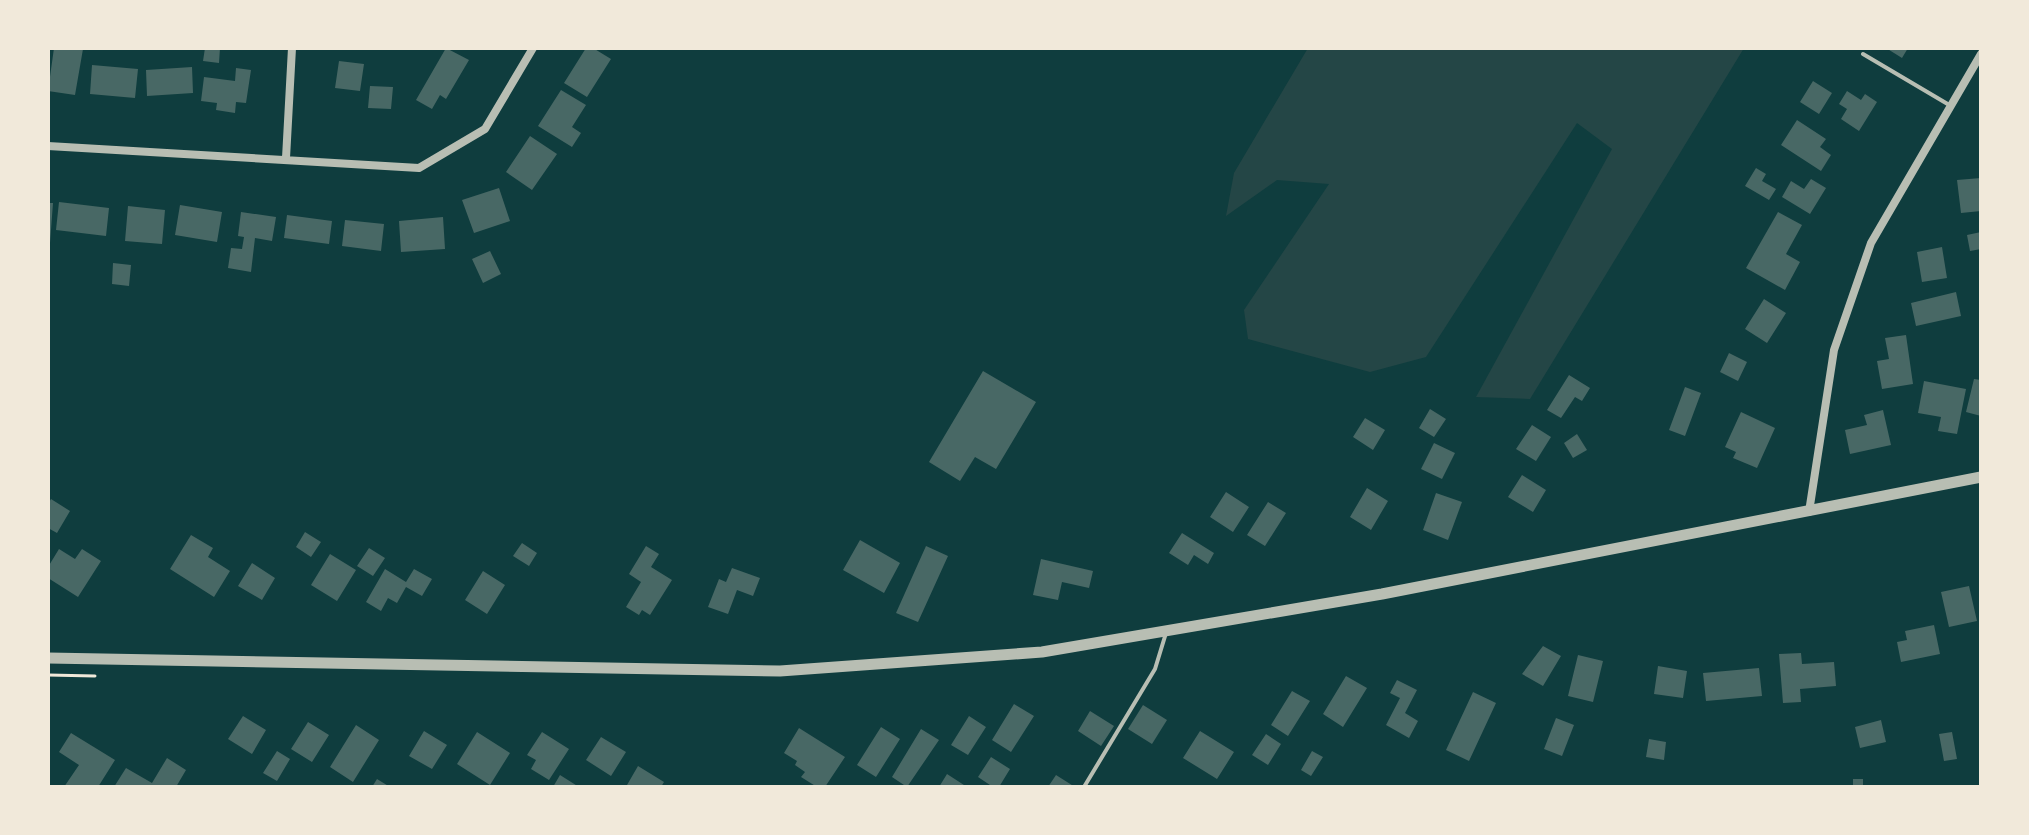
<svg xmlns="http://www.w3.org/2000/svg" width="2029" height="835" viewBox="0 0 2029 835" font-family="Overpass,sans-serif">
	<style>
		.green { fill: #244646 }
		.building { fill: #486865 }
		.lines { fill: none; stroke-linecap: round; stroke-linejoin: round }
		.path { stroke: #f1e9da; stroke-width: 3 }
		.service { stroke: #b8beb3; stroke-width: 4 }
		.minor { stroke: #b8beb3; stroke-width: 8 }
		.tertiary { stroke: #b8beb3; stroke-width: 11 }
	</style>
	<rect width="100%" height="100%" fill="#0f3d3e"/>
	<path class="green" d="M1308 48H1744L1530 399 1476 397 1612 149 1577 123 1426 357 1370 372 1248 339 1244 310 1329 184 1277 180 1226 216 1234 173Z"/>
	<path class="building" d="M54 48 83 49 75 95 48 91Z
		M205 48H220L219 63 203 61Z
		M446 48 469 60 446 99 440 95 432 109 416 100Z
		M586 48H593L611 59 587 97 564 83Z
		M1886 48H1908L1902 58Z
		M339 61 364 64 360 91 335 88Z
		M92 65 138 69 135 98 90 94Z
		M192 67 193 93 147 96 146 70Z
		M236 68 251 70 246 103 236 102 235 113 216 110 217 103 201 101 204 77 235 81Z
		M1813 81 1832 93 1819 114 1800 102Z
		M370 86 393 87 391 109 368 108Z
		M561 90 586 105 572 127 581 133 572 147 538 126Z
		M1847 91 1861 100 1865 94 1877 102 1859 131 1841 119 1847 109 1839 104Z
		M1797 120 1826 139 1820 147 1831 155 1821 171 1781 145Z
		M530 136 557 154 532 190 506 172Z
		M1756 168 1766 174 1762 181 1776 189 1769 200 1745 186Z
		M1981 178V211L1961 213 1957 180Z
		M1811 179 1826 188 1810 214 1782 197 1791 181 1804 189Z
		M499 188 510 221 474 233 462 200Z
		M59 202 109 208 106 236 56 230Z
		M48 203H53L50 243H48Z
		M180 205 222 212 217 242 175 235Z
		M128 206 165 210 162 244 125 241Z
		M241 212 276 217 272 241 255 238 251 272 228 268 231 248 242 249 244 237 238 236Z
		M1778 212 1802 225 1786 254 1800 262 1785 290 1746 268Z
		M287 215 332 221 329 244 284 238Z
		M443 217 445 249 401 252 399 221Z
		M345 220 384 224 381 251 342 246Z
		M1981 232V249L1970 251 1967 235Z
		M1942 247 1947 278 1922 282 1917 252Z
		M490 251 501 274 483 283 472 259Z
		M113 263 131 265 129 286 112 284Z
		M1956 292 1961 316 1916 326 1911 303Z
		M1764 299 1786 313 1767 343 1745 329Z
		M1906 335 1913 384 1882 389 1877 361 1889 359 1885 338Z
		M1729 353 1747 362 1738 381 1720 372Z
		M983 371 1036 402 996 469 975 457 960 481 929 462Z
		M1569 375 1590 388 1582 401 1575 397 1561 418 1547 410Z
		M1974 379 1981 380V416L1966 412Z
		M1924 381 1966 389 1957 434 1938 431 1941 417 1918 413Z
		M1685 387 1701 393 1685 436 1669 430Z
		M1430 409 1446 419 1434 437 1419 428Z
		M1883 410 1891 445 1850 454 1845 430 1867 425 1864 415Z
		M1741 412 1775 428 1757 468 1733 458 1736 452 1725 447Z
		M1365 418 1385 430 1373 450 1353 437Z
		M1532 425 1551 437 1536 461 1516 449Z
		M1577 434 1587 450 1573 458 1564 443Z
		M1434 443 1455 453 1442 479 1421 469Z
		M1522 475 1546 490 1533 512 1508 497Z
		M1367 488 1388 501 1371 530 1350 517Z
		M1226 492 1249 507 1233 532 1210 517Z
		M1436 493 1462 502 1448 540 1423 530Z
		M51 499 70 511 57 533 48 528V504Z
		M1268 502 1286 513 1265 546 1247 535Z
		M305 532 321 542 311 557 296 547Z
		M1182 533 1214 553 1208 564 1194 555 1188 565 1169 553Z
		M191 535 213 548 208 557 230 571 214 597 170 569Z
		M860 540 900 563 884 593 843 570Z
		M522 543 537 553 529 566 513 556Z
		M646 546 659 554 651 567 672 580 650 615 642 610 639 615 626 607 641 582 629 574Z
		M926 546 948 556 918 622 896 613Z
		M369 548 385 558 373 576 357 566Z
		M59 549 75 559 82 549 101 561 78 597 48 578V567Z
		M330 554 356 570 337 601 311 585Z
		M1041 559 1093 571 1089 588 1062 582 1058 600 1033 595Z
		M252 563 275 578 262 600 238 586Z
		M732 568 760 578 753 596 737 590 728 614 708 607 719 579 726 582Z
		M385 569 406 582 414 569 432 579 422 596 406 587 397 603 388 598 381 611 366 602Z
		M483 571 505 585 487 614 465 600Z
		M1969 586 1977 621 1949 627 1941 592Z
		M1934 625 1940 654 1901 662 1897 642 1907 640 1905 631Z
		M1543 646 1561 656 1543 686 1522 674Z
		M1801 653 1802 664 1834 662 1836 686 1800 689 1801 702 1783 703 1779 654Z
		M1578 655 1603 661 1593 702 1568 696Z
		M1658 666 1687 671 1683 698 1654 694Z
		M1759 668 1762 696 1706 701 1703 673Z
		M1346 676 1367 688 1343 727 1323 714Z
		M1397 680 1417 690 1405 713 1418 721 1409 738 1386 725 1400 698 1390 693Z
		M1292 691 1310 701 1288 736 1271 725Z
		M1473 692 1496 703 1469 761 1446 750Z
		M1014 704 1034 716 1011 752 992 740Z
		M1143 705 1167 720 1152 744 1128 729Z
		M1090 711 1114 726 1101 746 1078 731Z
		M243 716 266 730 252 754 228 739Z
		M969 716 986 727 968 755 951 745Z
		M1556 718 1574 725 1562 756 1544 749Z
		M1881 720 1886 742 1860 748 1855 727Z
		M308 722 329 735 312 762 291 749Z
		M356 725 379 740 353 782 330 767Z
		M881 727 900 739 876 777 857 765Z
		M799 728 845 757 825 787H817L801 777 805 772 795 765 797 761 784 753Z
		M921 729 939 740 907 787 892 777Z
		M424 731 447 745 432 769 409 756Z
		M1200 731 1234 752 1217 779 1183 758Z
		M477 732 510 753 490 785 457 764Z
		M542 732 569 749 549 780 531 769 536 760 527 755Z
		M1952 732 1957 759 1944 761 1939 734Z
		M71 733 115 760 98 787H64L79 765 59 752Z
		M1266 734 1281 744 1268 765 1252 755Z
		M601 737 626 752 611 776 586 760Z
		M1649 739 1666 742 1664 760 1646 757Z
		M277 751 290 759 277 781 263 773Z
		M1312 751 1323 757 1311 776 1301 770Z
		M991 757 1010 769 999 787H993L978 777Z
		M167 758 186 770 176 787H114L126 768 152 783Z
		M638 766 664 782 661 787H630L627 785Z
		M947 774 964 785 963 787H939Z
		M560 775 579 787H553Z
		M1056 775 1075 787H1048Z
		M377 779 390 787H372Z
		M1853 779H1863V787H1853Z"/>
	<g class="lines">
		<path class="path" d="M48 675 95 676"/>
		<path class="service" d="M1863 54 1951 106
			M1084 787 1155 669 1166 633"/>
		<path class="minor" d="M48 146 419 168 485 129 533 48
			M286 158 292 48
			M1809 512 1834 350 1871 243 1981 54"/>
		<path class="tertiary" d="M48 658 780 671 1042 652 1382 594 1981 477"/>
	</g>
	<rect width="2029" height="835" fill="none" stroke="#f1e9da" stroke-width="100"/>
</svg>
